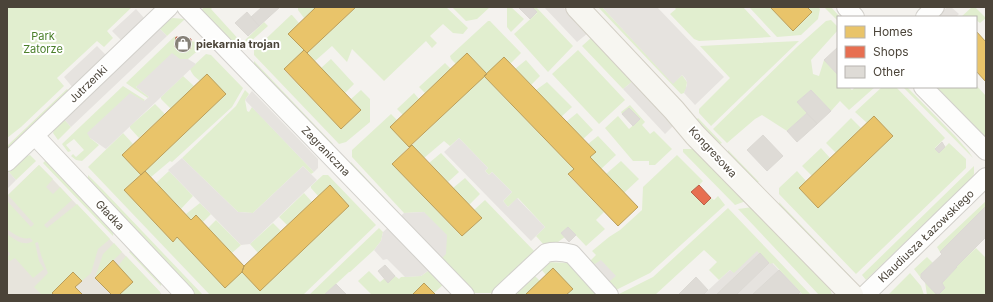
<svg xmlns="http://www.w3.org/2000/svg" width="993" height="302" viewBox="0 0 993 302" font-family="Inter,sans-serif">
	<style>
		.residential { fill: #e7e4dc }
		.green { fill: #e1eecf }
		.parking { fill: #e6e3df }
		.homes { fill: #e9c46a; stroke: #ba9e5b }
		.shops { fill: #e76f51; stroke: #b8624a }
		.building { fill: #dedbd6; stroke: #dcd9d4 }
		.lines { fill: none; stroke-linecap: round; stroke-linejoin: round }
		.street-casing { stroke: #d2d0cb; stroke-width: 20 }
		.secondary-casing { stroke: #d3cfc5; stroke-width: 24 }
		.street { stroke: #fdfdfc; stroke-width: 18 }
		.secondary { stroke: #f7f6f1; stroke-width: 22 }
		.labels { text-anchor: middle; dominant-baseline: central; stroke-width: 4; stroke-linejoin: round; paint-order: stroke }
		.park-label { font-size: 11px; fill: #4a7f2a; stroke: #fff }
		.poi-label { font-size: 11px; font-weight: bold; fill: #4b4439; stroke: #fff; text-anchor: start }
		.street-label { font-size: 11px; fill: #4b4439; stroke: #fff }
	</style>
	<rect width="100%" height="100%" fill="#f4f2ee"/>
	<path class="residential" d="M39 165 160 292 162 295H7V196Z"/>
	<path class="green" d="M7 7H132L107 31 113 38 104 47 97 41 57 78 64 86 21 127 7 138Z
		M205 7H213L211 9 242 43 264 22 268 26 248 44 233 45 202 12V9Z
		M299 7H316L304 18 298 10V8Z
		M356 7H446L468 28 463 34 453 33 443 24 430 36 437 43 432 48 426 41 384 81 352 49 347 62 332 46 315 61 307 53Z
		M452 7H490L477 19 466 21Z
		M507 7H511L524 19 511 32 507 27Z
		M532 7H536L573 46 548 72 514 34 537 13Z
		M598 7H602L673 83 682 75 687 82 686 89 684 93 681 94Z
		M674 7H743L771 37 699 41 694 39 670 14 676 9Z
		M749 7H770L793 31 812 12 807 7H818L820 9 818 19 801 35 777 37Z
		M824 7H831L840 17H838V21Z
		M972 7H975L986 18 980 23 976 20V17H961Z
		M291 15H292L299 23 288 34 304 50 284 70 341 129 361 110 351 99 361 90 370 99V122L346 142 339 144 254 55V50Z
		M173 18 185 19 167 36 158 27 167 20Z
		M831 20 838 27V30L811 60 813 74 819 76 824 60 838 75V87H849L852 90 855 87H875L849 110 840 101 831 111 811 90 797 102 807 113 787 131 762 115 755 119 727 143 713 129 798 46 826 21Z
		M488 21H490L521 53 510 64 487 74 467 53 456 64 451 59 450 56Z
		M175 36 176 37 175 48 190 49 191 41 201 43V48L188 59H180L136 87 149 97 148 98 126 83Z
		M592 37 633 81 623 89 582 46Z
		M799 41 711 126 699 113V109L730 78 700 46Z
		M578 50 625 100 599 124 552 74Z
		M206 54 211 55 243 88 232 107 172 162 170 161 151 177 145 171 226 94C214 87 195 83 190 69Z
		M331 59 354 84 345 93 321 68Z
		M526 60 540 76 531 85 515 69Z
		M254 61 333 144H326L254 68Z
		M445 63 451 69 425 93 419 87Z
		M183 76 194 86 171 109 161 99V97Z
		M484 76 574 169 568 175 604 212 596 220 605 229 586 246 568 227 561 233 565 237 558 242 544 245 536 236 545 227 518 198 508 207 503 201 512 192 492 172 489 175 485 171 488 168 459 138 450 146 444 141 424 158 412 145Z
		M547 82 572 107 561 117 536 90Z
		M976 85 986 96V137L984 139 934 87H976Z
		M123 86 145 100 90 138 99 145 82 161 76 160 71 156 73 154 76 157 84 150 74 139 66 145 71 151 68 152 62 144Z
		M882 87H896L945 138 935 148 939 153 949 143 966 159V168L856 274 779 194V188L797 171 806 181 799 188 818 208 893 136 874 116 867 123 855 112Z
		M903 87H907L956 137 969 152 973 158Z
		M67 89 69 91 7 150V146Z
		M245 90 249 94 245 100 247 111 249 112 252 107 314 172 311 174 303 166 253 213 238 212 182 158 236 106Z
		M414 93 419 99 403 115 397 109Z
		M155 104 165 114 139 138 130 128V126Z
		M630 105 645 122 642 125 650 134 654 131 672 149 655 165H649V161H633L605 128 618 116 629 129 640 119 629 108 622 114 621 112Z
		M577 113 593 130 583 139 566 122Z
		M391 114 397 120 390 127 409 147 392 164 462 236 482 218 474 210 485 200 537 254 497 293H471L440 260 424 212 404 213 352 157V150Z
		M63 118 71 127 58 140 53 133 55 127Z
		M698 118 722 143 718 145 696 120Z
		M851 118 861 128 836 153 826 143Z
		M123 133 133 144 122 155 141 175 124 190 173 242 177 237 225 287 242 272 260 290 349 206 330 186 318 196 311 188V186L323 175H328L376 225 303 295H210L88 167Z
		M598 136 616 155 601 169 590 157 596 152 588 144Z
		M821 148 830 158 812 176 802 166Z
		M683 149H698L746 201 735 205 683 152Z
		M728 150 759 182H754L728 154Z
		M441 153 459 172 448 182 429 163Z
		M30 155 36 161 16 180 7 170 25 157Z
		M677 155 703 181 692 192 704 205 711 198 714 200 718 196 725 205 650 273 612 292 587 264 596 255 592 251 609 237 620 230 642 210 643 187Z
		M46 160 114 230 113 236 43 163Z
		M621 161 639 179 624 193 606 174Z
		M351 162 398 212 393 213 351 168Z
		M39 165 53 179 46 187 53 194 60 187 72 200 44 225 47 228 77 204 110 239 98 249 91 273 82 281 73 272 52 293 54 295H42L34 287 48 273 41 255 38 242 35 243 39 261 44 269 33 278 15 258 10 261 7 259 8 256 10 254 7 250V234C15 240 24 247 33 241L30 238C21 240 14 234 7 229V201L31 227 34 224 8 195Z
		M974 166V174L971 179 866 280 862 275Z
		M169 171 193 196 181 209 156 183Z
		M88 175 102 189 203 295H195L88 182Z
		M465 178 480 194 469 205 453 188Z
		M304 193 312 202 287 225 279 217Z
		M986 201V206L940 252 937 247Z
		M779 202 851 277 848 280 780 208Z
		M200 203 211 214 203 222 196 215 191 220 186 214Z
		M753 207 830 288 832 295H819L738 209Z
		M728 208 811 295H803L773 263 771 265 734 274 730 270 719 280 709 270 717 262 704 250 655 295H617L653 277Z
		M216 220 241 245 232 253 208 228Z
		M273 223 281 231 258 253 250 244Z
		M379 228 383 232 381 241 374 250 350 272H349L324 295H309Z
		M114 243 122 252 95 278 103 254Z
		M976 248 985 257 986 256V295H927L925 282 936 294 937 293 939 294 945 288 942 283 957 267H956Z
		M132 249 162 279 161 286 129 252Z
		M126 256 160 292V295H119L133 282 118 266Z
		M927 257 933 263 921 274V278L914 269Z
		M547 262 570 263 601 295H566L572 289 546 275 540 268Z
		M432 268 445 283 434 293 424 283 412 295H372L358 281 369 271 380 282 385 278 388 282 395 276 399 279 401 277 421 276Z
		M910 273 921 286 924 295H888Z
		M534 275 540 281 525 295H519L516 292Z"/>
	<path class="parking" d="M544 7H563L588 33 577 42Z
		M602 7H657L724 77 695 105 684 93 687 85V82L685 78 682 75 673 84Z
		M947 7H951L959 14 956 17H937Z
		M136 9 145 19 122 41 112 31Z
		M158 27 167 36 71 127 63 118Z
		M97 46 107 56 73 88 64 77Z
		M172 53 180 59H188L196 64 106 149 90 138 87 133 130 93 144 101 149 97 136 87Z
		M633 81 675 124 665 134 623 89Z
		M252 91 318 159V168L314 172 245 100Z
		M459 138 488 168 485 171 489 175 492 172 512 192 503 201 508 207 517 198 545 227 531 241 444 152Z
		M182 158 238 212 253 213 303 166 317 180 250 244 241 245 168 170Z
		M7 170 16 180 7 189Z
		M424 212 447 235 446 254 432 268 421 276 405 277 387 259 383 260 374 250 381 241 383 232 404 213Z
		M757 251 770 264 772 263 803 295H703L730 270 734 273Z
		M601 260 616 276 605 285 590 267Z"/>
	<path class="homes" d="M316 7H356L307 53 288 34Z
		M770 7H807L812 12 793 31Z
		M976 31 986 42V82L976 71Z
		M304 50 307 53 361 110 341 129 284 69Z
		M467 53 487 74 409 147 390 127Z
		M504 57 596 152 590 157 638 207 618 226 568 174 574 169 484 76Z
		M207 74 226 94 141 175 122 155Z
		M874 116 893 136 818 208 799 188Z
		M412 145 482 218 462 236 392 164Z
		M145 171 191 220 196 215 244 266 242 272 225 288 177 237 173 242 124 190Z
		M330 185 349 206 260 291 242 272 244 266Z
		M113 260 133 282 119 295H112L95 278Z
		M553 268 573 289 566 295H525Z
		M73 272 82 281 75 287 83 295H54L52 293Z
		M424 283 436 295H412Z"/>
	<path class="shops" d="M176 37 191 39 190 49 175 47Z
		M699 185 711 198 704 205 691 192Z"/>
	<path class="building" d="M262 7H280L259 26 251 17Z
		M520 7H532L537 12 530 19 519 8Z
		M247 12 259 26 248 36 235 23Z
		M838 47V75L824 60Z
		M811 90 831 111 817 124 797 102Z
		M629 108 640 119 633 126 622 114Z
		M807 113 817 124 797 142 787 131Z
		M763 135 783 156 767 171 747 150Z
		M942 142 945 147 939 153 935 149Z
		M986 206V237L956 267H957L942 283 945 288 939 294 937 293 936 294 921 278V274L942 254 940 252Z
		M568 227 576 235 569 242 561 233Z
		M760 253 769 263 736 295H716Z
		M385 265 395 276 388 283 378 271Z
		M779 270 800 292 797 295H752Z
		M696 277 708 290 703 295H678Z
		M336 284 347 295H324Z"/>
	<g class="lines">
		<g class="street-casing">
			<path id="street" d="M186 7 465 295
				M846 7 855 17
				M925 17 935 7
				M923 87 986 151
				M35 136 185 295
				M7 162 169 7
				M501 295 546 253C554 251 564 252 572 254L609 295
				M865 295 986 177"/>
		</g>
		<g class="secondary-casing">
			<path id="secondary" d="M577 7 674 110 695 135 852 295"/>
		</g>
		<use href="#street" class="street"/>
		<use href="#secondary" class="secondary"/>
	</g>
	<defs>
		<g id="shop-disc" transform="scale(0.9)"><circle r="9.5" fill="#868178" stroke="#fff"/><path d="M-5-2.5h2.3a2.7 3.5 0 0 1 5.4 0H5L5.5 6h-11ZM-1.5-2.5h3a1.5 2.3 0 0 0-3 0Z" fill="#fff"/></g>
	</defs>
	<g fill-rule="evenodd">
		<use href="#shop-disc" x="183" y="44"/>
	</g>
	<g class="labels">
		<g class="park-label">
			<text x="43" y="36">Park<tspan x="43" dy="13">Zatorze</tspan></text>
		</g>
		<g class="poi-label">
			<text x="196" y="44">piekarnia trojan</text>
		</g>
		<g class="street-label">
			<text transform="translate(88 84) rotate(-44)">Jutrzenki</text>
			<text transform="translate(326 151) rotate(46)">Zagraniczna</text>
			<text transform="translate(713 152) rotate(47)">Kongresowa</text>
			<text transform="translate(110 215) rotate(47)">Gładka</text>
			<text transform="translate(926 236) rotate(-44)">Klaudiusza Łazowskiego</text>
		</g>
	</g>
	<rect width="993" height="302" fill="none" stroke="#4b4439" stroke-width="16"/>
	<rect x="837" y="16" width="140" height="72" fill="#ffffff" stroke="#b7b4b0"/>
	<rect x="845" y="26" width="20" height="12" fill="#e9c46a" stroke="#b7b4b0"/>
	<text x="873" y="36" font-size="12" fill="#4b4439">Homes</text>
	<rect x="845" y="46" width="20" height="12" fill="#e76f51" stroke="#b7b4b0"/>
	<text x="873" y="56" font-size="12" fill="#4b4439">Shops</text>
	<rect x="845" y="66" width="20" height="12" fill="#dedbd6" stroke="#b7b4b0"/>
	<text x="873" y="76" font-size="12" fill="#4b4439">Other</text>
</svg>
